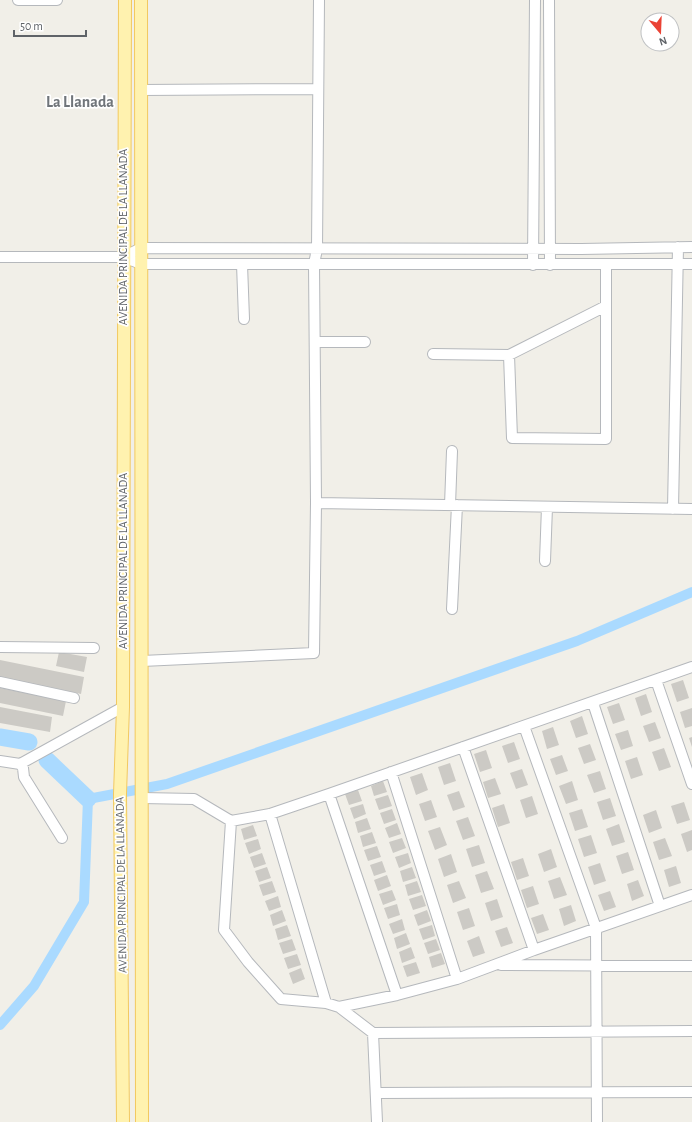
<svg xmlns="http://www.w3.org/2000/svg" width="692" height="1122" viewBox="0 0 692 1122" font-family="'Alegreya Sans',sans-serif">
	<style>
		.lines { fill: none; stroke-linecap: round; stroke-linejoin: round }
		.canal { stroke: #aadaff; stroke-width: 10 }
		.river { stroke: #aadaff; stroke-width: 17 }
		.building { fill: #cccac5 }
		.minor-casing { stroke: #b5b8bc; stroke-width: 12 }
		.major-casing { stroke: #f2c960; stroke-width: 14 }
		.minor { stroke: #fff; stroke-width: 10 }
		.major { stroke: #fff2af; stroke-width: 12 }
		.labels { text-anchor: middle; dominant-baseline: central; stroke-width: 3.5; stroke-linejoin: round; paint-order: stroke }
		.street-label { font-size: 12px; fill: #5f6368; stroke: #fff }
		.district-label { font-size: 16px; font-weight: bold; fill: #70757a; stroke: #fff }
	</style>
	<rect width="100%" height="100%" fill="#f1efe8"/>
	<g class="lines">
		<path class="canal" d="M0 1025 34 986 84 902 88 799 167 784 577 641 692 592"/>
		<path class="river" d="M0 737 29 742
			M47 760 88 799"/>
	</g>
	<path class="building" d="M59 652 87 657 84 672 56 666Z
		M0 660 84 677 81 694 0 677Z
		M683 680 689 698 677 702 671 684Z
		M0 688 66 701 63 716 0 703Z
		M646 694 652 712 641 716 635 698Z
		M619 703 625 720 613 724 607 707Z
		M0 707 52 717 50 732 0 723Z
		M692 708V726L685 728 680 712Z
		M582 716 588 734 576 738 570 721Z
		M655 722 661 738 649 742 643 726Z
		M553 727 559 745 547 749 542 731Z
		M628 730 633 746 621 750 615 734Z
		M692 737V747L689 738Z
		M514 742 520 759 508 763 502 746Z
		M590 744 596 760 584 764 578 748Z
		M664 748 671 767 659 771 652 752Z
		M486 750 492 768 480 772 474 754Z
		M562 755 568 771 556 775 550 759Z
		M637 757 643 775 631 779 625 761Z
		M450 763 456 781 444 785 438 767Z
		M522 769 528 785 516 789 510 773Z
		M600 771 606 789 594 793 587 775Z
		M422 773 428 790 416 795 410 777Z
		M495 778 501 794 488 798 483 782Z
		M383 781 387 792 374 796 371 786Z
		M572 781 578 800 566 804 559 786Z
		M358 790 362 801 349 805 345 794Z
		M459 791 465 807 453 811 447 795Z
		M388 795 392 806 379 810 375 799Z
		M532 796 538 814 526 818 520 800Z
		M610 798 616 816 603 820 597 802Z
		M431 800 437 817 425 821 419 804Z
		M684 802 690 820 677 824 671 806Z
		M363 804 366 814 354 819 350 808Z
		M504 804 510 823 498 827 492 808Z
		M392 809 396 820 384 824 380 813Z
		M582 809 588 827 575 831 569 813Z
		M656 810 662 828 649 833 643 815Z
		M468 817 475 836 463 840 456 821Z
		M367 818 371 829 358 833 355 822Z
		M397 823 401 834 389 838 385 828Z
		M619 824 625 842 612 846 606 829Z
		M253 825 257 836 244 840 241 829Z
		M440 827 447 845 435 850 428 831Z
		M692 830V850L687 852 681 834Z
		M372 832 376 843 363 847 360 836Z
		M591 835 597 853 584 857 578 839Z
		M402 838 406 848 393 853 389 842Z
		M665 838 672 856 659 860 653 842Z
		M258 839 261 849 249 854 245 843Z
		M479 845 485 863 472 867 466 849Z
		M377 846 381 857 368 861 364 850Z
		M551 849 557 867 544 872 538 854Z
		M628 852 634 870 622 874 616 856Z
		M262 853 266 864 254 868 250 857Z
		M408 853 411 863 399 868 395 857Z
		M451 854 457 872 444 877 438 859Z
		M523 858 529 876 517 880 511 862Z
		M382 861 386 872 374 876 370 865Z
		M600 863 606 881 594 885 588 867Z
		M676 866 681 883 669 887 664 870Z
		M267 867 271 878 259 882 255 871Z
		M412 867 416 878 403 882 400 871Z
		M487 871 494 889 481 893 475 875Z
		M387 875 391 886 378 891 374 880Z
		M560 877 567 895 554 899 548 881Z
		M638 880 644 896 632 901 627 884Z
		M272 881 276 892 263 896 259 885Z
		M417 881 421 892 408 896 405 885Z
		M459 881 466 898 453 903 447 885Z
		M533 886 539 904 527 908 521 890Z
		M392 890 396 900 383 905 379 894Z
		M610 891 616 907 604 911 598 895Z
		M422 895 426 906 413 910 409 899Z
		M278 896 281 907 269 911 265 901Z
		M497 899 503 917 491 921 485 903Z
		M397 904 400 915 388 919 384 908Z
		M571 905 576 921 564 926 559 909Z
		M469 908 475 926 463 930 457 912Z
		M282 910 286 921 273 926 270 915Z
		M427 910 431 921 418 926 414 915Z
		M543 914 549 930 537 934 531 918Z
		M402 919 405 930 393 934 389 924Z
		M287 925 291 936 278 940 275 929Z
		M432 925 435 936 423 940 419 929Z
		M507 927 513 943 501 947 495 931Z
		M406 933 410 944 397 949 394 938Z
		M479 936 485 953 473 957 467 941Z
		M292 939 296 950 283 954 279 943Z
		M436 939 440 950 428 954 424 943Z
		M411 947 415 958 402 963 399 952Z
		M441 953 445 964 432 968 429 957Z
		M297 954 301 965 288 969 284 958Z
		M416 962 420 973 407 977 403 966Z
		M301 968 305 979 293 984 289 973Z"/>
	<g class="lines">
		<g class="minor-casing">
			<path id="minor" d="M18 0H57
				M549 0 550 265
				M141 90 318 89
				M0 257H123L141 264H692
				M123 257 141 248 581 249 692 247
				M242 264 244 319
				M533 265 535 0
				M315 342H365
				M433 354 509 355 606 306
				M509 355 512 438 606 439V265
				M316 503 692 509
				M450 505 452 451
				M673 509 678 247
				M545 561 547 507
				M452 609 457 505
				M0 647 94 648
				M142 661 314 653 316 503 314 264 317 249 319 0
				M656 680 692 784
				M0 682 74 698
				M593 703 660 906
				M524 726 596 928 597 1122
				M463 747 534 950
				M0 761 20 764 123 707
				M20 764 23 768 24 777 62 838
				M391 772 457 979
				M329 794 397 995
				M142 798 194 799 231 821 270 814 329 794 692 667
				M270 814 326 1003
				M231 821 224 930 248 962 281 999 326 1003 339 1007 397 995 457 979 534 950 692 895
				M501 965 692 966
				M339 1007 373 1033 692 1031
				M373 1033 377 1122
				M376 1093 692 1092"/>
		</g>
		<g class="major-casing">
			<path id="major" d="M141 0 142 1122
				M123 1122 120 794 123 707 125 0"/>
		</g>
		<use href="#minor" class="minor"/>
		<use href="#major" class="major"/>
	</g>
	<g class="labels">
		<g class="street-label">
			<text transform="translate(123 237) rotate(-90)">AVENIDA PRINCIPAL DE LA LLANADA</text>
			<text transform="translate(123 561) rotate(-90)">AVENIDA PRINCIPAL DE LA LLANADA</text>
			<text transform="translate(121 885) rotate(-91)">AVENIDA PRINCIPAL DE LA LLANADA</text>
		</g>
		<g class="district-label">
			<text x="80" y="102">La Llanada</text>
		</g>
	</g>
	<g transform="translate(660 32) rotate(161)"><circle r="19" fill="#ffffff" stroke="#bfc1c3"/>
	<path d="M0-3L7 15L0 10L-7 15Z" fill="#ea4335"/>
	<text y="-6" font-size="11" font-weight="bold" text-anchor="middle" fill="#5f6368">N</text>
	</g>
	<path d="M14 30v6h72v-6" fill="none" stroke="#5f6368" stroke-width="2"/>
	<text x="20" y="30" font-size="12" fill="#5f6368" stroke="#ffffff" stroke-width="3" paint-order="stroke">50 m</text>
</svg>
